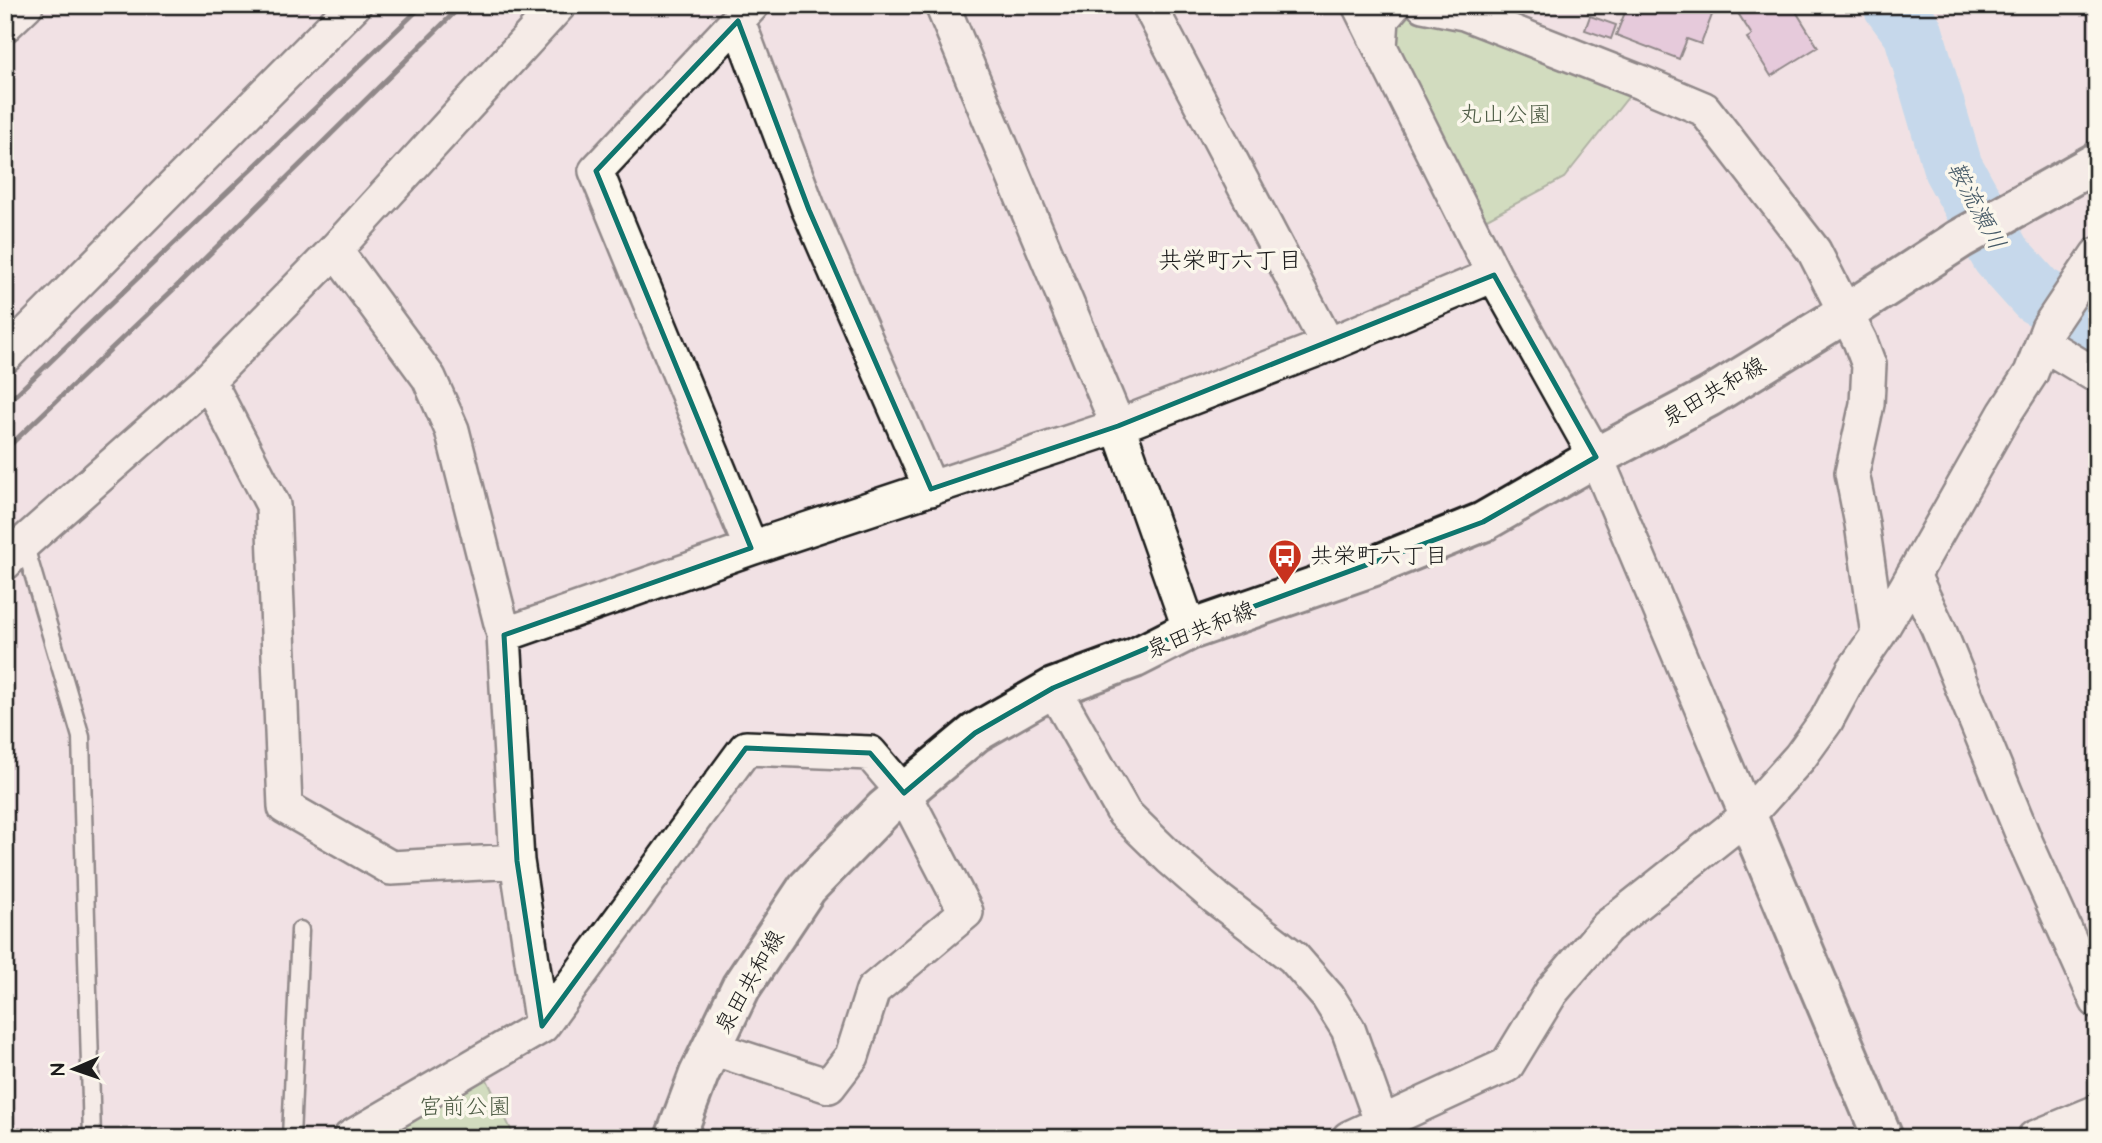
<svg xmlns="http://www.w3.org/2000/svg" width="2102" height="1143" viewBox="0 0 2102 1143" font-family="'Architects Daughter','Klee One',sans-serif">
	<style>
		.green { fill: #add693; stroke: #647958; stroke-width: 2 }
		.lines { fill: none; stroke-linecap: round; stroke-linejoin: round }
		.river { stroke: #93cdf3; stroke-width: 60 }
		.building { fill: #d9add0; stroke: #1c1c1c; stroke-width: 2 }
		.service-casing { stroke: #1c1c1c; stroke-width: 21 }
		.minor-casing { stroke: #1c1c1c; stroke-width: 38 }
		.tertiary-casing { stroke: #1c1c1c; stroke-width: 44 }
		.secondary-casing { stroke: #1c1c1c; stroke-width: 44 }
		.service { stroke: #fbf7ec; stroke-width: 16 }
		.minor { stroke: #fbf7ec; stroke-width: 33 }
		.tertiary { stroke: #fbf7ec; stroke-width: 38 }
		.secondary { stroke: #fbf7ec; stroke-width: 38 }
		.rail { stroke: #1c1c1c; stroke-width: 5 }
		.marked { fill: none; stroke: #0f766e; stroke-width: 5; stroke-linejoin: round }
		.labels { text-anchor: middle; dominant-baseline: central; stroke-width: 7; stroke-linejoin: round; paint-order: stroke }
		.park-label { font-size: 23px; fill: #4f5d46; stroke: #fbf7ec }
		.street-label { font-size: 23px; fill: #1c1c1c; stroke: #fbf7ec }
		.poi-label { font-size: 23px; fill: #1c1c1c; stroke: #fbf7ec; text-anchor: start }
		.water-label { font-size: 24px; font-style: italic; fill: #465a67; stroke: #fbf7ec }
		.neighbourhood-label { font-size: 24px; fill: #1c1c1c; stroke: #fbf7ec }
	</style>
	<rect width="100%" height="100%" fill="#f1e1e4"/>
	<filter id="ink" filterUnits="userSpaceOnUse"><feTurbulence type="fractalNoise" baseFrequency=".0143" numOctaves="2"/><feDisplacementMap in="SourceGraphic" scale="14" xChannelSelector="R" yChannelSelector="G"/><feConvolveMatrix kernelMatrix="1 2 1 2 8 2 1 2 1" color-interpolation-filters="sRGB"/></filter>
	<g filter="url(#ink)">
		<path class="green" d="M1394 5 1640 82 1564 178 1470 228 1382 19Z
			M479 1063 515 1138H350Z"/>
		<g class="lines">
			<path class="river" d="M1893 5 1913 32 1953 168 2001 255 2037 295 2097 327"/>
		</g>
		<path class="building" d="M1628 5H1704L1708 7 1706 12 1712 15 1701 44 1687 39 1679 59 1616 35Z
			M1737 5H1792L1818 47 1771 76 1747 38 1752 35 1734 7Z
			M1590 16 1616 25 1611 39 1585 30Z"/>
		<g class="lines">
			<g class="service-casing">
				<path id="service" d="M24 543 81 737 92 1138
					M291 1138 300 930"/>
			</g>
			<g class="minor-casing">
				<path id="minor" d="M942 5 1118 426 1190 630
					M1149 5 1328 345
					M1359 5 1380 47
					M1394 5 1382 19 1380 47 1494 275 1596 457 1747 816 1800 757 1826 721 1853 671 1878 635 1907 586 2005 413 2031 373 2048 328 2097 255
					M1423 5 1464 13 1640 82 1704 109 1814 251 1860 341 1869 365 1867 404 1852 473 1862 524 1878 635
					M738 21 809 210 931 489
					M5 25 26 5
					M335 250 429 378 452 430 504 635 517 861 542 1026 350 1138
					M2042 343 2097 376
					M5 356 354 5
					M208 380 273 505 285 807 391 868 517 861
					M751 548 596 171 752 5
					M5 563 24 543 208 380 335 250 559 5
					M1913 575 1938 628 2026 843 2097 1001
					M504 635 751 548 1118 426 1328 345 1494 275
					M1053 688 1124 813 1170 858 1216 898 1293 957 1328 997 1348 1029 1382 1124
					M542 1026 746 748 870 753 904 793 966 912 873 990 852 1056 829 1086 712 1048
					M1349 1138 1507 1065 1552 991 1607 927 1747 816
					M2034 1138 2097 1112"/>
			</g>
			<g class="tertiary-casing">
				<path id="tertiary" d="M1747 816 1883 1138"/>
			</g>
			<g class="secondary-casing">
				<path id="secondary" d="M675 1138 699 1074 741 987 807 888 884 809 975 733 1053 688 1135 658 1190 630 1374 566 1483 522 1596 457 1709 397 1846 313 1960 239 2097 162"/>
			</g>
			<use href="#service" class="service"/>
			<use href="#minor" class="minor"/>
			<use href="#tertiary" class="tertiary"/>
			<use href="#secondary" class="secondary"/>
			<path class="rail" d="M5 405 423 5
				M5 450 178 285 462 5"/>
		</g>
	</g>
	<path d="M0 0H2102V1143H0ZM738 21 809 210 931 489 1118 426 1494 275 1596 457 1483 522 1190 630 1053 688 975 733 904 793 870 753 746 748 542 1026 517 861 504 635 751 548 596 171Z" fill="#f1e1e4" fill-opacity=".55" fill-rule="evenodd"/>
	<path class="marked" d="M738 21 809 210 931 489 1118 426 1494 275 1596 457 1483 522 1190 630 1053 688 975 733 904 793 870 753 746 748 542 1026 517 861 504 635 751 548 596 171Z"/>
	<defs>
		<g id="bus-pin" transform="scale(1.75)"><path d="M0 17L-7.5 6A9.5 9.5 0 1 1 7.5 6Z" fill="#c8321e" stroke="#fbf7ec"/><path d="M-5-6H5V4H4V6H2V4H-2V6H-4V4H-5ZM-3.5-4V0h7V-4ZM-3.5 1.2v1.5H-2V1.2ZM2 1.2v1.5H3.5V1.2Z" fill="#fff"/></g>
	</defs>
	<g fill-rule="evenodd">
		<use href="#bus-pin" x="1285" y="556"/>
	</g>
	<g class="labels">
		<g class="park-label">
			<text x="1505" y="115">丸山公園</text>
			<text x="465" y="1107">宮前公園</text>
		</g>
		<g class="street-label">
			<text transform="translate(1714 392) rotate(-30)">泉田共和線</text>
			<text transform="translate(1201 630) rotate(-22)">泉田共和線</text>
			<text transform="translate(750 982) rotate(-60)">泉田共和線</text>
		</g>
		<g class="poi-label">
			<text x="1310" y="556">共栄町六丁目</text>
		</g>
		<g class="water-label">
			<text transform="translate(1976 206) rotate(62)">鞍流瀬川</text>
		</g>
		<g class="neighbourhood-label">
			<text x="1230" y="261">共栄町六丁目</text>
		</g>
	</g>
	<rect width="2102" height="1143" fill="none" stroke="#fbf7ec" stroke-width="28"/>
	<rect x="14" y="14" width="2074" height="1115" fill="none" stroke="#1c1c1c" stroke-width="2.5" filter="url(#ink)"/>
	<g transform="translate(74 1069) rotate(268)" stroke="#fbf7ec" stroke-width="5" paint-order="stroke">
	<path d="M0-5L12 26L0 18L-12 26Z" fill="#1c1c1c"/>
	<text y="-10" font-size="19" font-weight="bold" text-anchor="middle" fill="#1c1c1c">N</text>
	</g>
</svg>
